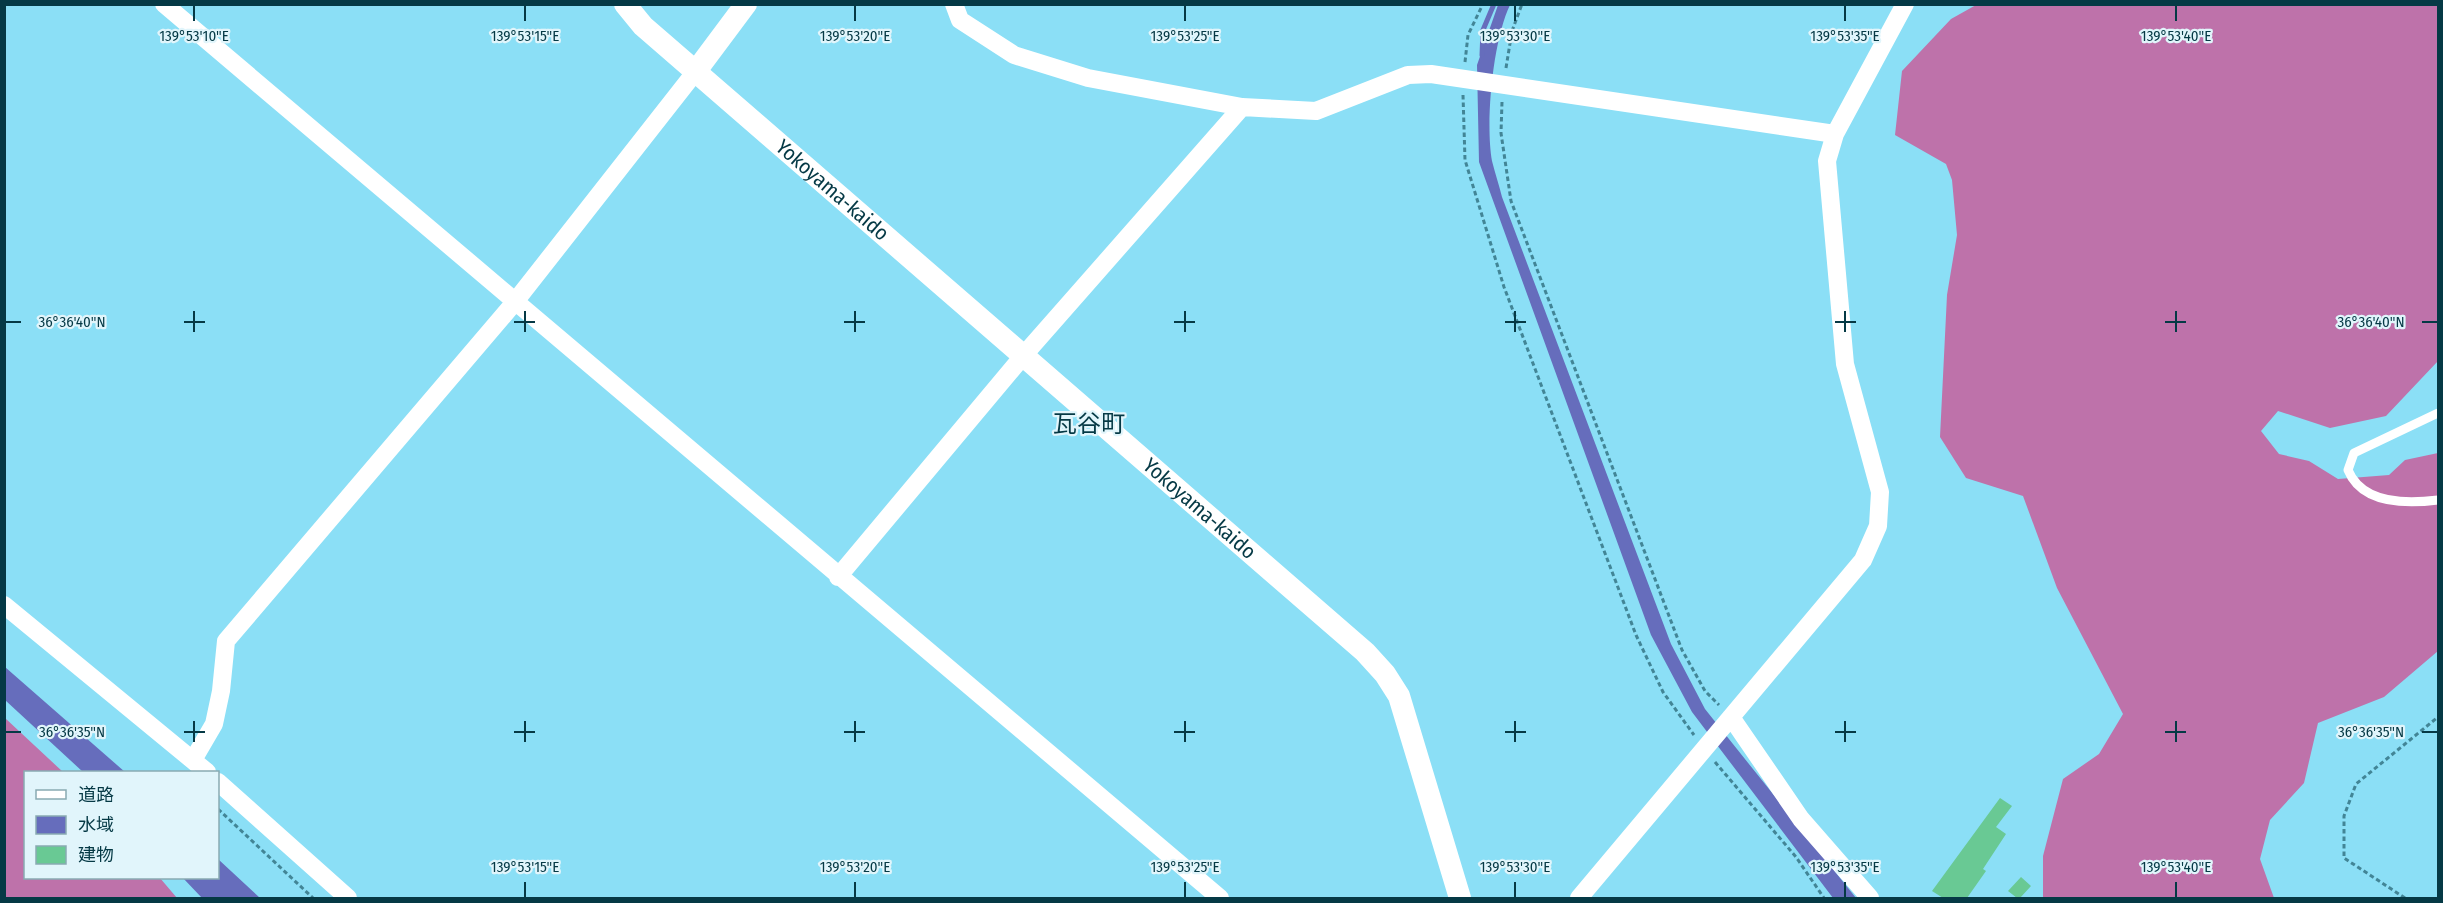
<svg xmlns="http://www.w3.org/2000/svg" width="2443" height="903" viewBox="0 0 2443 903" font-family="'Fira Sans Condensed','Noto Sans JP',sans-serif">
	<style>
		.forest { fill: #be72aa }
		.water { fill: #666dbc }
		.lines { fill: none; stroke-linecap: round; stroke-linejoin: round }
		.stream { stroke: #666dbc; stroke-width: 5 }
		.building { fill: #69c994 }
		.path { stroke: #428596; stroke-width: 3; stroke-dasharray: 4.5 3; stroke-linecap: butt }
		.service { stroke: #fff; stroke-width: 9 }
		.minor { stroke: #fff; stroke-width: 18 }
		.tertiary { stroke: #fff; stroke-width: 22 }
		.ticks { fill: none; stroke: #053945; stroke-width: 2 }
		.labels { text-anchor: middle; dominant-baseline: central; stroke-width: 4.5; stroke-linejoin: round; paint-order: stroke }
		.street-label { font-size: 21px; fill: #053945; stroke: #e1f5fb }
		.quarter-label { font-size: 24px; fill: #053945; stroke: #e1f5fb }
		.ticks-label { font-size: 15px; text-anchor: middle; fill: #053945; stroke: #e1f5fb; stroke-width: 4.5; stroke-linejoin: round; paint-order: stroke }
	</style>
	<rect width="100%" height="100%" fill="#8bdff6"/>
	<path class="forest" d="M1976 5H2438V361L2386 416 2330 428 2278 411 2261 431 2279 454 2309 461 2338 479 2389 475 2405 460 2438 453V651L2384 697 2318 723 2304 783 2270 820 2260 859 2274 898H2043V856L2063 779 2099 754 2123 714 2057 588 2023 496 1966 478 1940 437 1947 295 1957 235 1952 180 1946 164 1895 135 1902 71 1951 19Z
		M5 718 63 772H26V878H160L177 898H5Z"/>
	<path class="water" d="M1498 5H1510C1493 40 1485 122 1492 161 1495 173 1499 185 1502 197L1671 644 1705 709 1856 898H1833L1692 712 1651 635 1479 162 1477 65Z
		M4 667H5L125 772H83L5 700Z
		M218 859 260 898H202L183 878H218Z"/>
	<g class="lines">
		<path class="stream" d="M1482 55 1483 30 1494 4"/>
	</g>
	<path class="building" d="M2000 798 2012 806 1996 827 2006 834 1983 869 1986 871 1967 898H1943L1932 891Z
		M2021 877 2031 886 2020 898H2017L2008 891Z"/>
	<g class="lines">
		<path class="path" d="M1465 62 1468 35 1483 4
			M1506 68 1512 31 1522 4
			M1463 95 1465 160 1504 287 1636 635 1663 692 1694 735
			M1502 102 1501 133 1511 201 1682 650 1705 691 1719 705
			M1715 762 1796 857 1824 898
			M218 809 313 898
			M2405 898 2344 858V816L2356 784 2438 717"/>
		<path class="service" d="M2438 413 2354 453 2348 470C2362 504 2407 504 2438 500"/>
		<path class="minor" d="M164 4 1220 898
			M954 4 960 20 1014 55 1088 78 1242 107 1316 111 1408 75 1431 74 1835 134
			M838 577 1023 356 1242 107
			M4 605 207 772
			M1731 717 1801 819 1870 898
			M193 760 214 724 221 691 226 641 514 303 696 71
			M218 782 348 898
			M1579 898 1863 560 1878 526 1880 492 1845 364 1827 161 1835 134 1905 4"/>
		<g class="tertiary">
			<path id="s1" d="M625 4 643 26 1365 652 1385 674 1399 696 1460 898"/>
			<path d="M696 71 746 4"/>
		</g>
	</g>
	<path class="ticks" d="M194 6V21M525 6V21M855 6V21M1185 6V21M1515 6V21M1845 6V21M2176 6V21M194 311V332M525 311V332M855 311V332M1185 311V332M1515 311V332M1845 311V332M2176 311V332M6 322H21M184 322H205M514 322H535M844 322H865M1174 322H1195M1505 322H1526M1835 322H1856M2165 322H2186M2422 322H2437M194 721V742M525 721V742M855 721V742M1185 721V742M1515 721V742M1845 721V742M2176 721V742M6 732H21M184 732H205M514 732H535M844 732H865M1174 732H1195M1505 732H1526M1835 732H1856M2165 732H2186M2422 732H2437M525 882V897M855 882V897M1185 882V897M1515 882V897M1845 882V897M2176 882V897"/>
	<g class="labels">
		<g class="street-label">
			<text stroke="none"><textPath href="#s1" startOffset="279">Yokoyama-kaido</textPath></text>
			<text stroke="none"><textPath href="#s1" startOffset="765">Yokoyama-kaido</textPath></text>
		</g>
		<g class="quarter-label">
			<text x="1089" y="424">瓦谷町</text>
		</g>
	</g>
	<g class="ticks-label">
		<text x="194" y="41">139°53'10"E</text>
		<text x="525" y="41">139°53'15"E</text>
		<text x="855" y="41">139°53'20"E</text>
		<text x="1185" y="41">139°53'25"E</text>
		<text x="1515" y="41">139°53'30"E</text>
		<text x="1845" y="41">139°53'35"E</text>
		<text x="2176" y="41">139°53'40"E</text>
		<text x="72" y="327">36°36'40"N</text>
		<text x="2371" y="327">36°36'40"N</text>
		<text x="72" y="737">36°36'35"N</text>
		<text x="2371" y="737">36°36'35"N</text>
		<text x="525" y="872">139°53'15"E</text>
		<text x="855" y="872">139°53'20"E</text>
		<text x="1185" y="872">139°53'25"E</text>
		<text x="1515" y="872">139°53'30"E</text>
		<text x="1845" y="872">139°53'35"E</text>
		<text x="2176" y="872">139°53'40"E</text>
	</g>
	<rect width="2443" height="903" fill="none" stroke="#053945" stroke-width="12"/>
	<rect x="24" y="771" width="195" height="108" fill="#e1f5fb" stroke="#89aab2" stroke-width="1.5"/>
	<rect x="36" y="790" width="30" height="9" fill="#ffffff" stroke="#89aab2" stroke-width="1.5"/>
	<text x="78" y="801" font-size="18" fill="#053945">道路</text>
	<rect x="36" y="816" width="30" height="18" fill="#666dbc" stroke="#89aab2" stroke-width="1.5"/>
	<text x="78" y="831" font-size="18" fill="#053945">水域</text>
	<rect x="36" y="846" width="30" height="18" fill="#69c994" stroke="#89aab2" stroke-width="1.5"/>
	<text x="78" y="861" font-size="18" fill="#053945">建物</text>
</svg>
